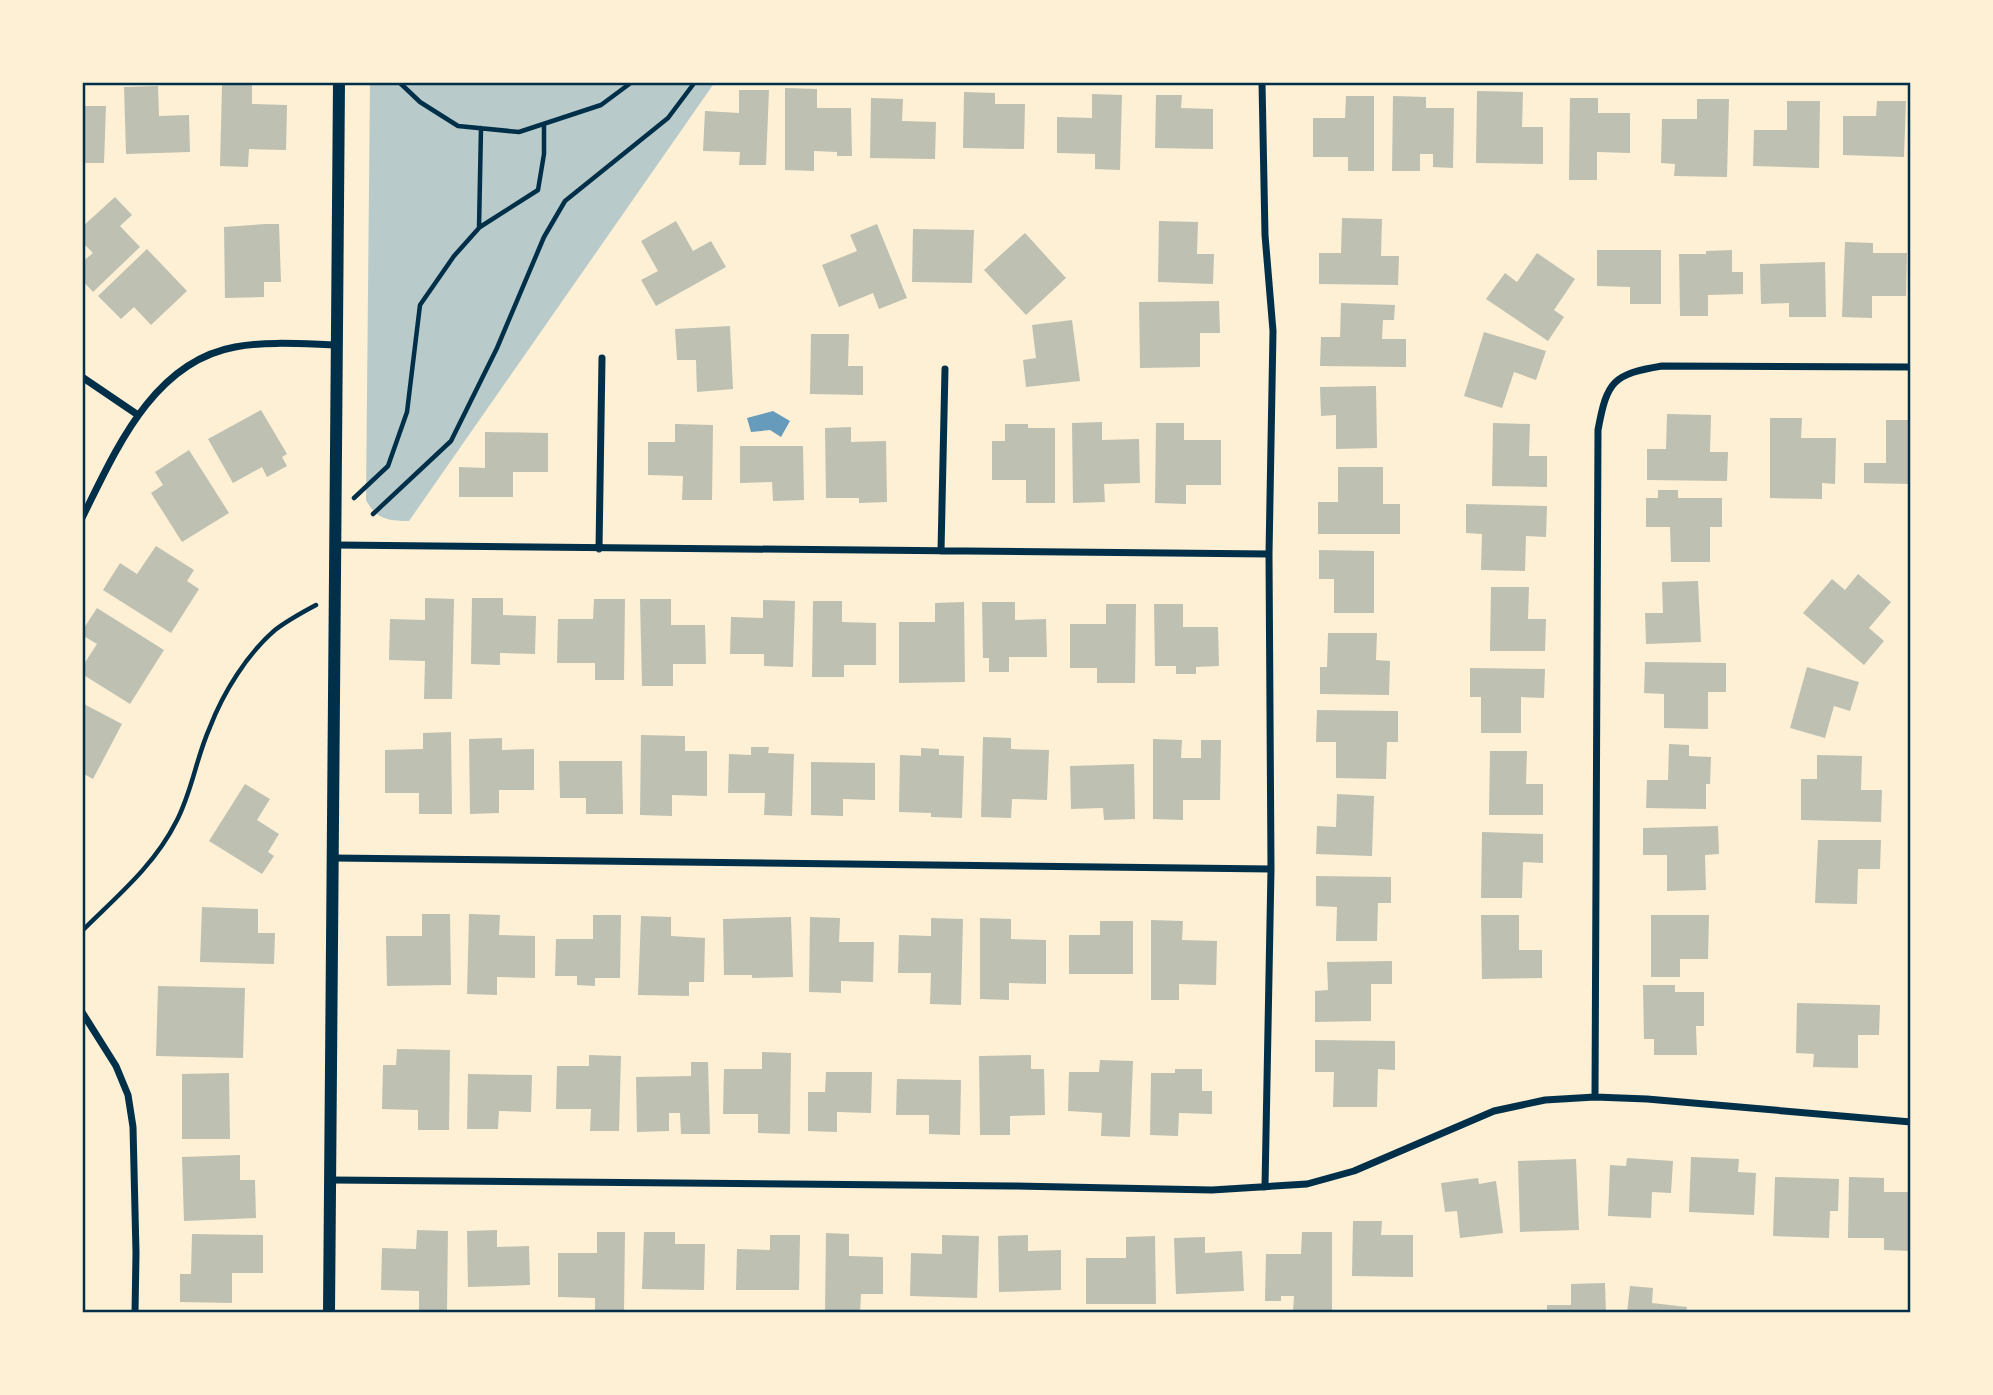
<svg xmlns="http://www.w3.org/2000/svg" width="1993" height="1395" viewBox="0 0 1993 1395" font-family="'Public Sans',sans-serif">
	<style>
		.green { fill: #b9caca }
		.water { fill: #669bbc }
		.building { fill: #bec0b2 }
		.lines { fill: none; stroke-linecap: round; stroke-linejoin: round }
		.path { stroke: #003049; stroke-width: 4.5 }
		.minor { stroke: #003049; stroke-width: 7 }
		.tertiary { stroke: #003049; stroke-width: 12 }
		.neatline { fill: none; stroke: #003049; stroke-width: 2.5 }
	</style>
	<rect width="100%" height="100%" fill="#fdf0d5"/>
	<path class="green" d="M370 82H715L409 521C388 521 376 519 366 500Z"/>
	<path class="water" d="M773 411 790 421 781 437 770 430 751 432 747 418Z"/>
	<path class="building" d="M222 85H252V104L287 105 286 150 249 149 248 167 220 166Z
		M158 86 159 116 189 115 190 152 126 154 124 87Z
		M785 88 817 89V108H851L852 156H837V152L814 151V171L785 170Z
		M739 90H769L766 165H739L740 152 703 151 705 111 739 113Z
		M1477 91 1523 92 1522 127H1543V164L1476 163Z
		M964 92 995 93V104H1025L1024 149 963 148Z
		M1092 94 1122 95 1120 170 1095 169V154L1057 153V117L1092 118Z
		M1156 95H1182L1181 108 1213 109V149L1155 148Z
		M1346 96H1374V171H1348V157H1313V118H1345Z
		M1393 96 1426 97V108H1454L1453 168 1433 167V154H1420V171H1392Z
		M871 98 903 99 902 121 936 122 935 159 870 158Z
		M1570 98H1598V113H1630V153L1597 152V180H1569Z
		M1697 99H1729L1727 177 1674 176 1675 164 1661 163 1662 119H1697Z
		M1787 101H1820L1819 168 1753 166 1754 130H1787Z
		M1877 101H1906L1904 157 1843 155V116H1876Z
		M82 106H106L104 163H82Z
		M115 197 132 215 120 226 140 247 93 292 82 280V262L93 253 82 242V227Z
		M1342 218 1382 219 1381 256H1399L1398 285 1319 284V253H1341Z
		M676 221 693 251 711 241 726 267 656 306 641 280 658 271 641 241Z
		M1159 221 1198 222 1197 254H1214L1213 284 1158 282Z
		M266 224H279L281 282H264V297L225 298 224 227Z
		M877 224 907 298 879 309 873 293 839 307 822 265 857 251 850 235Z
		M913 229 974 230 972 283 912 282Z
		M1025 233 1066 278 1026 315 984 270Z
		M1845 242 1873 243V253H1907L1906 296H1872V318L1842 317Z
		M147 249 187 291 151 325 134 307 121 319 98 296Z
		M1597 250H1661V304H1630V287L1597 286Z
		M1732 250V272H1743V294L1708 295V316H1680L1679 254H1706V251Z
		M1537 253 1575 279 1554 310 1564 317 1548 341 1486 299 1505 273 1517 282Z
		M1825 262 1826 317H1789V303L1761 304 1760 264Z
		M1219 301 1220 333H1200V367L1140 368 1139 302Z
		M1341 303 1395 305 1394 320H1383L1382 339H1406V367L1320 366 1321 337H1340Z
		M1072 320 1080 381 1026 387 1023 360 1036 358 1032 325Z
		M730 326 733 389 697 392 696 360H677L675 329Z
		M1484 332 1546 351 1536 380 1514 372 1502 408 1464 396Z
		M811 334H849L848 366H863V395L810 394Z
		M1376 386 1377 448 1336 449V415L1321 416 1320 387Z
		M261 410 287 454 282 457 287 466 267 477 262 467 233 483 208 439Z
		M1667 414 1711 415 1710 452H1728L1727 481 1647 480V449H1666Z
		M1770 418H1802L1801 438H1836L1835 484 1822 483V499L1770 498Z
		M1886 420H1911V484L1864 483V463H1886Z
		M1102 422V440L1139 439 1140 483 1104 484 1105 502 1073 503 1072 423Z
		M1156 423H1184V440H1221V485H1186V504L1155 503Z
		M1493 423 1530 424 1529 456H1547V487L1492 486Z
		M675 424 713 425 712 500H682L683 476 648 475V442H675Z
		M1005 424H1028V428H1055V503H1026V480H992V441H1005Z
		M851 427V442L886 441 887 502 859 503V498H826L825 428Z
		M485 432 548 433V472H513V497H459V467L485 468Z
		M740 446H803L804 500 773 501 772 482 740 483Z
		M189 450 229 513 182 542 151 493 163 485 155 472Z
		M1338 467H1383V504H1400V534H1318V502H1338Z
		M1658 490H1678V498H1722V527H1710V562H1671L1670 527H1646V498H1658Z
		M1466 504 1547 506 1546 537 1526 536 1525 571 1481 570 1482 534 1466 533Z
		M156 546 194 570 187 581 199 589 171 633 103 590 120 563 137 574Z
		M1319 550 1374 551V613H1334V579H1319Z
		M1858 574 1891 602 1869 628 1884 641 1864 665 1803 613 1832 579 1845 590Z
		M1698 581 1701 642 1646 644 1645 613H1663L1662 582Z
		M1491 587H1529L1528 619H1546L1545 651H1490Z
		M425 598 454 599 452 699H424L425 661 389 660 390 619 425 620Z
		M472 598H503V615L536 616 535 654 500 653V665L471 664Z
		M594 599H625L624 680H595V663H557L558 619H593Z
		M640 599H671V625H705L706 664H673V686H642Z
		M763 600 795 601 793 667 764 666V654H730L731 617 763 618Z
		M813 601H842V622L876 623V665H844V677H812Z
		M964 602 965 682 899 683V622H935V603Z
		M982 602H1015V620L1046 619 1047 657H1009V672H989V658H983Z
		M1106 604H1136L1135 683H1097V668H1070V624H1106Z
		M1154 604H1183V627H1218L1219 666 1196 667V674H1176V666H1155Z
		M97 608 164 650 130 704 82 674V667L97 644 82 635V631Z
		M1328 633H1377L1376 660 1390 661 1389 695 1320 694V667H1327Z
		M1645 662 1726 663V692H1708V729L1664 728V694L1644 693Z
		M1807 667 1859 682 1850 711 1834 706 1825 738 1790 728Z
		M1470 668 1545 669 1544 698 1521 697V733H1481V697H1470Z
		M82 703 122 724 93 779 82 773Z
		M1317 710 1398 711V742H1387L1386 779 1336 778V742H1316Z
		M451 732 452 814H419V793H385V750L423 749V733Z
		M641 735 685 736V751H707V796L672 795V816L640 815Z
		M983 737 1011 738V749L1049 750 1047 800 1012 799 1011 818 981 817Z
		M502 738V750L534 749V790H499V813L470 814 469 739Z
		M1153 739 1182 740 1181 758H1201V740H1221L1220 800H1183V820L1153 819Z
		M1669 744 1689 745V756L1711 757 1710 784H1706V809L1646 808 1647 780H1668Z
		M751 747H769L768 753 794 754 792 816 764 815 765 793H728L729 754 751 755Z
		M921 748 939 749V755L964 756 962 818 931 817V813L899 812 900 755 921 756Z
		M1490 751H1527L1526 784H1543V815H1489Z
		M1817 755 1862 756 1861 790H1882L1881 822 1801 820V779H1817Z
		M559 761H622L623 814H586V798H560Z
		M811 762 875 763V800L843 799V816L811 815Z
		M1134 764 1135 819 1104 820 1103 808 1071 809 1070 766Z
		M245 784 270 799 257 820 279 834 268 852 274 856 262 874 209 841Z
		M1337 794 1374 796 1372 856 1316 854 1317 826 1336 827Z
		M1718 826 1719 854 1705 855 1706 890 1667 891V855H1643V828Z
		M1482 832 1543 834V863L1523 862 1522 898H1481Z
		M1818 840H1881L1880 869H1858L1857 904 1815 903Z
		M1316 876 1391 877V903H1378L1377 941H1336L1337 907 1316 906Z
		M202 907 258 909V933H275L274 964 200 962Z
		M422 914H450L451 985 387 986 386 936H422Z
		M469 914 500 915 499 935 535 936V978L497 977V995L467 994Z
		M593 915H621L620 978H595V986L577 985V976H555L556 939H593Z
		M1481 915H1519V950H1542V978L1482 979Z
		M1651 915H1709L1708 959H1680V977H1651Z
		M641 916 671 917V936L705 938 704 982H689V996L638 995Z
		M791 917 793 977 752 978V975H724L723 919Z
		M810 917 840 918 839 942H874L873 982 841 981V993L809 992Z
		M931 918 963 919 961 1005 930 1004 931 973H898L899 935 931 936Z
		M980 918 1011 919V939L1046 940V984L1009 983V1000L980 999Z
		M1151 920 1183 921 1182 940 1217 941 1216 985 1179 984V1000H1151Z
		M1100 921H1133V974H1069V935H1100Z
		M1392 961V984H1371V1021L1315 1022V991L1328 990 1327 962Z
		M1643 985H1675V992H1704V1026H1696L1697 1055H1654V1039H1644Z
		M158 986 245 988 243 1058 156 1056Z
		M1797 1003 1880 1005 1879 1035H1858V1068L1813 1067 1814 1054 1796 1053Z
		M1315 1040 1395 1041V1070L1378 1069 1377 1107H1333L1334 1072H1315Z
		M397 1049 450 1050 449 1130H418V1110L382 1109 383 1065H396Z
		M762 1052 791 1053 790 1134 758 1133V1114H723L724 1069H762Z
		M589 1055 621 1056 619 1131H590L591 1109H556L557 1066H589Z
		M1031 1055V1069H1044L1045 1115 1010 1116V1135H980L979 1056Z
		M1100 1060 1133 1061 1130 1137 1101 1136 1102 1113 1068 1111 1069 1072H1099Z
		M691 1062H708L710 1134H681L680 1113H669V1131L637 1132 636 1077 691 1076Z
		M1175 1069H1202V1091H1212V1114L1179 1113 1178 1136 1150 1135 1151 1073H1175Z
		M826 1072H872L871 1113 837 1112V1132L808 1131V1092H825Z
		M229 1073 230 1139H182V1074Z
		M468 1074 532 1075 531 1112 499 1111 498 1129H467Z
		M897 1079 961 1080 960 1135 929 1134V1115H896Z
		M240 1155V1180H255L256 1218 184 1221 182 1157Z
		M1691 1157 1739 1159 1738 1172 1756 1173 1754 1215 1689 1212Z
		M1627 1158 1673 1161 1671 1193 1652 1192 1651 1218 1608 1216 1610 1165 1626 1166Z
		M1576 1159 1579 1230 1520 1232 1518 1161Z
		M1775 1177 1839 1179 1838 1211H1830L1829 1238 1773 1236Z
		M1849 1177 1884 1178V1192H1911V1251L1884 1250V1238H1848Z
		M1478 1178 1479 1184 1496 1181 1503 1233 1460 1238 1457 1211 1445 1212 1441 1183Z
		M1353 1221H1382L1381 1235H1413V1277L1352 1276Z
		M417 1230 448 1231 447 1311 419 1310V1291L381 1290 382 1248 416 1249Z
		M497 1230V1247L529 1246 530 1285 468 1287 467 1231Z
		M597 1232H625L624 1313 595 1312V1298L558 1297V1253H597Z
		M644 1232H675V1244H705L704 1290 642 1289Z
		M1302 1232H1332V1311H1293L1294 1296H1281V1301H1265L1266 1254H1301Z
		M826 1233 849 1234V1256L883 1257V1294H861L860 1313H825Z
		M192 1234 263 1235V1273H232V1303L180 1302V1274H191Z
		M770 1235H800L799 1290H736L737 1249 770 1250Z
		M942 1235 979 1236 977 1298 910 1296 911 1253 942 1254Z
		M1028 1235V1251L1061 1250V1290L999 1292 998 1236Z
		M1155 1236 1156 1304H1086V1258H1126V1237Z
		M1205 1237V1253L1242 1251 1244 1291 1176 1294 1174 1238Z
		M1605 1283 1606 1313H1547V1305H1571V1284Z
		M1630 1286 1653 1288 1652 1303 1687 1307 1686 1313H1627Z"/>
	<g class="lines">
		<path class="path" d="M399 82 420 102 458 126 519 132 601 105 632 82
			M480 227 538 190 544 154V124
			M354 498 388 466 407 412 420 305 454 256 479 228 481 128
			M373 514 451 441 497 348 544 237 565 201 668 118 695 82
			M82 931C116 897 154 866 176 822 192 792 196 758 210 727 223 693 247 654 275 630 288 620 301 613 316 605"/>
		<path class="minor" d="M1262 82 1265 235 1273 331 1269 554 1271 869 1265 1187
			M82 377 138 415
			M82 518C115 452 152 362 235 347 268 341 303 344 337 345
			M336 545 1269 554
			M599 549 602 358
			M941 551 945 369
			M333 858 1271 869
			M82 1012 116 1066 128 1095 133 1127 136 1253 135 1313
			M1595 1097 1598 430C1607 381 1613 374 1662 366L1911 367
			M331 1180 1013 1186 1212 1190 1307 1184 1354 1171 1494 1111 1545 1100 1595 1097 1647 1099 1911 1122"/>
		<path class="tertiary" d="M329 1313 339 82"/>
	</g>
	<rect width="1993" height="1395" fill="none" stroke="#fdf0d5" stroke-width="168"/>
	<rect x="84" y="84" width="1825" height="1227" class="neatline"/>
</svg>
